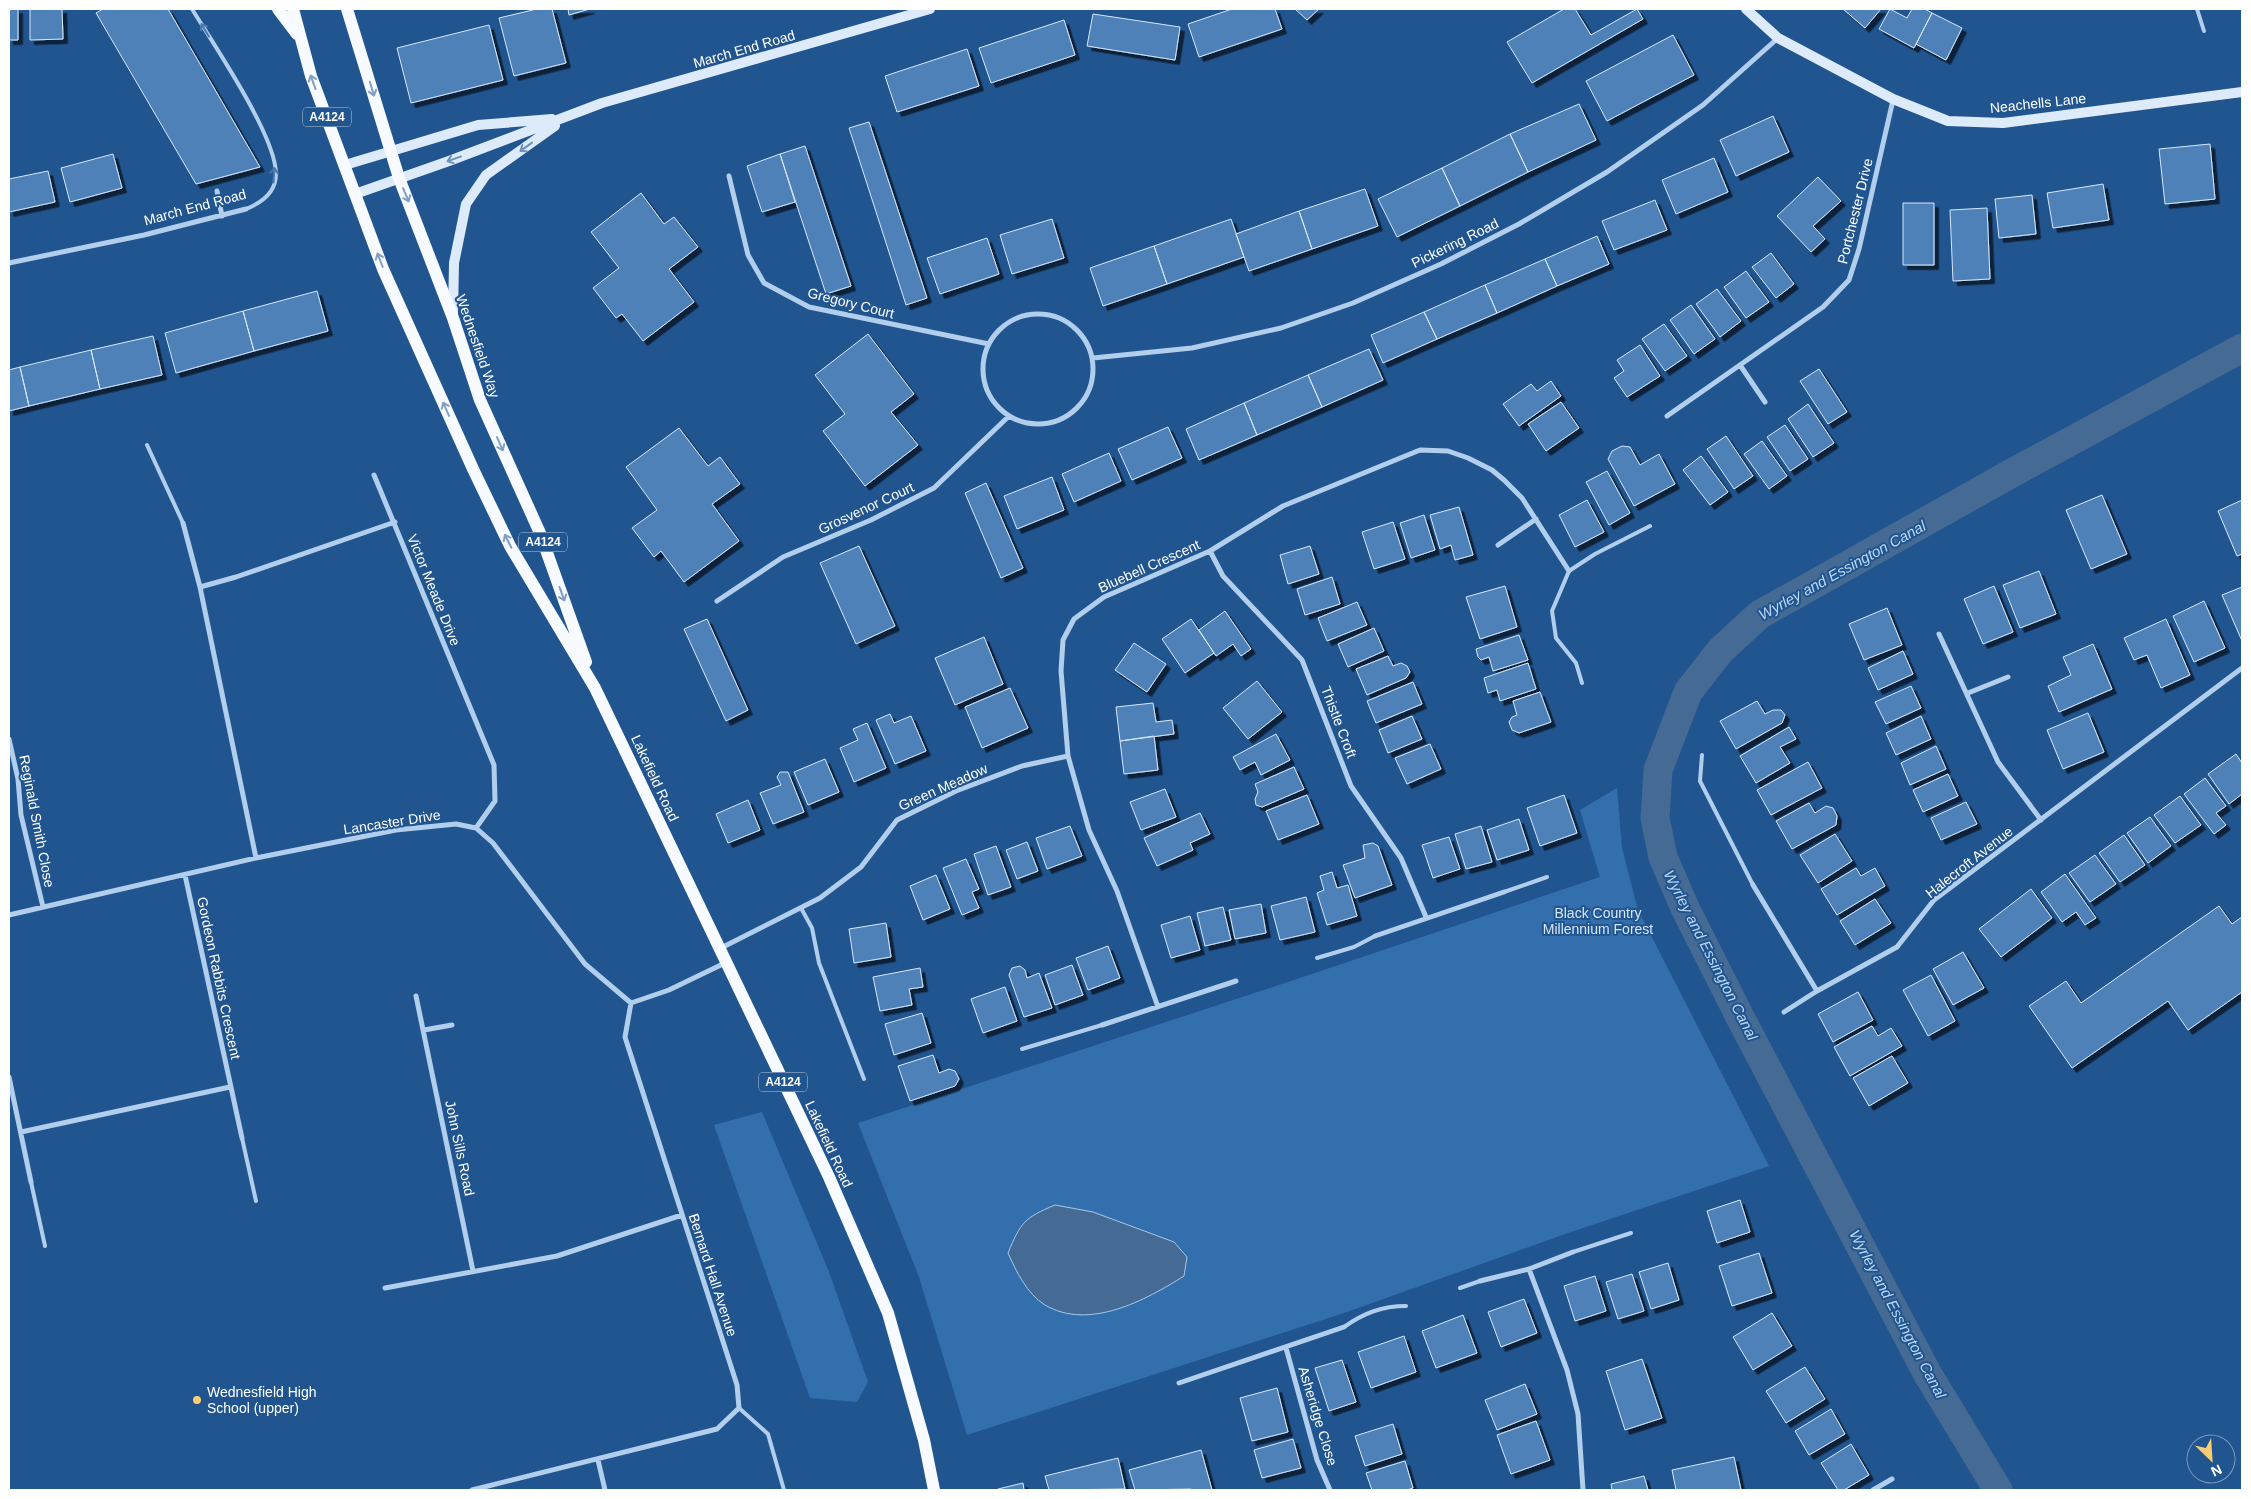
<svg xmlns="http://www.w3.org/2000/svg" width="2251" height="1499" viewBox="0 0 2251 1499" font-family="Arial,sans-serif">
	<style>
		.green { fill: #346fad }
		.water { fill: #456a94; stroke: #a5c9ee }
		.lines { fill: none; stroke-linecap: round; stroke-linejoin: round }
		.canal { stroke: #456a94; stroke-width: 29 }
		.building { fill: #4e81b8; stroke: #d6e7f9; filter: url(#shadow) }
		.lane { stroke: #b1ceed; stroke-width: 4 }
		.street { stroke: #b1ceed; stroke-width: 5 }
		.secondary { stroke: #ddeafa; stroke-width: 10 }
		.primary { stroke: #f7faff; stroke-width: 12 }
		.oneway { stroke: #4c79ac }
		.oneway2 { stroke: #819fc2 }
		.oneway3 { stroke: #6c91ba }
		.poi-dot { fill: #f9ce72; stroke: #215590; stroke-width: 2 }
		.labels { text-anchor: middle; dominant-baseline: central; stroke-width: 4; stroke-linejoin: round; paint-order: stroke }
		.shield { fill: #215590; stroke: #bcccde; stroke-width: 1 }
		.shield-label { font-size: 12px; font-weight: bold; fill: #fff }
		.street-label { font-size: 14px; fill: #fff; stroke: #215590 }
		.park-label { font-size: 14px; fill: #d6e7f9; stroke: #215590 }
		.poi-label { font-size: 14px; fill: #fff; stroke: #215590; text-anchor: start }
		.water-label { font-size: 15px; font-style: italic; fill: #bdd8f3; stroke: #215590 }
	</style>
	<defs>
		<filter id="shadow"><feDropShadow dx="4.5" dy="4.5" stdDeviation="0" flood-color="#0009"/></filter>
	</defs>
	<rect width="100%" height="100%" fill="#215590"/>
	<path class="green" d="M1617 788 1622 848 1638 910 1769 1166 1568 1233 1347 1312 967 1435 919 1277 858 1123 1288 982 1600 877 1580 810Z
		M762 1112 829 1272 868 1382 857 1402 810 1398 714 1125Z"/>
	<path class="water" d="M1055 1205 1093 1212 1174 1242 1187 1257 1184 1276C1146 1300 1089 1331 1045 1305 1027 1294 1016 1271 1008 1253 1021 1222 1024 1218 1055 1205Z"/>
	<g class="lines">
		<path class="canal" d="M1998 1490 1927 1373 1741 1019 1685 908 1663 857 1655 818 1658 770 1688 692 1720 651 1759 615 2012 473 2242 348"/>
	</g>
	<path class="building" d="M9 9H18V40H9Z
		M30 9H62L63 39 30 40Z
		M103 9H168L260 167 196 184 96 13Z
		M537 9H552L566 63 514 76 499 18Z
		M568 9H590L569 15Z
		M1232 9H1275L1282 29 1199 57 1188 24Z
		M1295 9H1319L1307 20Z
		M1564 9H1575L1591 35 1637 9 1643 19 1532 83 1507 42Z
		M1843 9H1881L1865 28Z
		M1890 9 1907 18 1912 9H1925L1932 13 1914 48 1879 29Z
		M1932 13 1962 28 1946 60 1916 44Z
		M1093 14 1180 27 1175 60 1087 46Z
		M1064 20 1075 55 991 83 979 48Z
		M489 25 503 80 411 103 397 48Z
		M1673 35 1694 75 1607 121 1586 81Z
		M967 49 979 86 897 112 885 76Z
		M1579 104 1596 140 1528 172 1510 134Z
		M1773 116 1789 152 1736 176 1720 140Z
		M869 122 927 298 906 305 849 128Z
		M1510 134 1528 172 1460 206 1442 168Z
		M2210 144 2215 199 2165 204 2159 149Z
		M805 146 851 286 826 294 780 154Z
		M113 154 122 188 70 202 61 168Z
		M780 154 795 202 762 212 747 166Z
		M1714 158 1728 192 1676 214 1662 180Z
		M1442 168 1460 206 1397 237 1378 199Z
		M48 171 55 202 9 212V179Z
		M1818 177 1841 201 1813 226 1825 239 1811 252 1777 216Z
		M2103 184 2109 220 2053 228 2047 193Z
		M1365 189 1378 226 1312 249 1299 211Z
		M641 193 664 224 674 217 698 247 669 269 694 302 643 341 622 314 616 318 593 288 619 268 591 232Z
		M2032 195 2036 234 1999 238 1995 199Z
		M1655 200 1667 230 1614 250 1602 221Z
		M1903 203H1934V265H1903Z
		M1987 208 1990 279 1953 281 1950 210Z
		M1299 211 1312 249 1249 271 1236 234Z
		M1052 219 1064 258 1012 274 1000 235Z
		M1231 219 1244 257 1167 284 1154 246Z
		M1597 236 1609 264 1557 286 1545 259Z
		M987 238 999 274 940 294 927 258Z
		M1154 246 1167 284 1103 306 1090 268Z
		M1771 253 1794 284 1776 298 1752 267Z
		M1545 259 1557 286 1497 313 1485 285Z
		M1746 271 1769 302 1746 318 1724 287Z
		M1485 285 1497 313 1437 339 1424 312Z
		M1717 289 1741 321 1720 337 1696 304Z
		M317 291 328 331 254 351 243 311Z
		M1691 305 1715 339 1694 354 1670 320Z
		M243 311 254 351 176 373 165 333Z
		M1424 312 1437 339 1383 363 1371 335Z
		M1664 324 1687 356 1665 371 1642 339Z
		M868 334 914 394 891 412 918 445 865 486 823 431 845 414 815 375Z
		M153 336 162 375 100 389 91 350Z
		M1640 345 1660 376 1627 397 1614 378 1624 371 1617 360Z
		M1369 349 1383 380 1322 407 1308 375Z
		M91 350 100 389 29 406 20 367Z
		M20 367 29 406 9 411V370Z
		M1819 369 1847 412 1828 424 1800 381Z
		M1308 375 1322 407 1257 435 1244 403Z
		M1551 381 1561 396 1519 426 1503 404 1531 384 1537 391Z
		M1561 402 1579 428 1546 451 1528 424Z
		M1244 403 1257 435 1199 460 1186 429Z
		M1808 404 1834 443 1813 457 1788 419Z
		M1785 425 1808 459 1790 471 1767 437Z
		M1168 427 1182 458 1132 480 1118 449Z
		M679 428 708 466 720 457 740 484 712 504 739 541 684 582 661 551 654 557 632 528 657 510 626 467Z
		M1726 436 1753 476 1734 489 1707 449Z
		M1762 441 1787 476 1769 489 1744 454Z
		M1622 446 1630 447 1640 465 1659 454 1675 484 1634 506 1608 459 1612 451Z
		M1109 453 1121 481 1074 502 1062 474Z
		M1701 456 1728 492 1710 505 1683 470Z
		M1607 471 1630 513 1609 525 1586 482Z
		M1052 477 1064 510 1017 529 1004 496Z
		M986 483 1023 568 1001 578 965 493Z
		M2102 495 2127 554 2091 569 2066 510Z
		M1587 500 1604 532 1575 547 1559 515Z
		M2242 500V554L2237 556 2218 511Z
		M1459 507 1473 555 1455 560 1451 545 1440 549 1430 515Z
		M1424 515 1435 550 1411 558 1400 523Z
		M1393 522 1405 559 1374 569 1362 532Z
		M859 546 895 626 856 644 820 563Z
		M1310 546 1319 574 1288 584 1280 555Z
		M2039 571 2056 614 2020 628 2003 585Z
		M1332 577 1340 604 1305 615 1297 589Z
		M1505 586 1517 627 1480 639 1466 597Z
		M1994 586 2013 632 1983 644 1964 599Z
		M2242 587V641L2222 595Z
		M2204 601 2225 648 2194 662 2173 616Z
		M1357 602 1367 625 1327 641 1318 618Z
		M1887 608 1902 645 1864 660 1849 624Z
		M1225 611 1251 649 1241 656 1233 644 1216 656 1199 630Z
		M707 619 748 710 726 721 684 629Z
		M1191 619 1214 653 1185 673 1162 639Z
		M2166 619 2190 675 2161 688 2147 655 2134 660 2124 638Z
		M1374 628 1384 651 1348 667 1338 644Z
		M1519 635 1528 660 1493 671 1489 657 1481 660 1478 657 1476 649Z
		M984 637 1003 684 955 705 935 658Z
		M1134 643 1166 664 1147 692 1115 670Z
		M2093 644 2112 689 2059 712 2048 686 2071 675 2063 657Z
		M1903 651 1913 674 1878 690 1868 668Z
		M1388 656 1393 666 1401 663 1407 666 1410 672 1406 678 1367 695 1356 669Z
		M1528 663 1536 689 1500 701 1497 690 1488 693 1484 678Z
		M1257 681 1282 712 1248 739 1223 708Z
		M1413 682 1422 704 1376 723 1367 701Z
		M1911 686 1921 708 1886 724 1875 702Z
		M1010 688 1028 728 982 748 965 707Z
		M1540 692 1551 722 1519 733 1512 730 1509 722 1512 717 1517 715 1513 701Z
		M1757 701 1765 714 1773 710H1781L1785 715 1782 723 1736 749 1720 721Z
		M1153 703 1156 722 1172 720 1174 734 1120 741 1116 707Z
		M2088 713 2104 752 2063 769 2047 730Z
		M890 714 894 723 911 716 926 751 895 764 876 720Z
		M1412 716 1422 739 1388 753 1379 730Z
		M1921 716 1931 739 1896 755 1886 733Z
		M867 723 886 768 854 782 840 748 858 740 853 729Z
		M1789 727 1796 739 1780 747 1790 763 1756 783 1740 756Z
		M1276 734 1290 760 1261 775 1255 762 1240 770 1233 757Z
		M1154 736 1158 770 1124 774 1120 741Z
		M1430 744 1441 769 1407 784 1395 758Z
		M1936 746 1946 769 1910 785 1901 763Z
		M2236 754 2242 763V794L2229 804 2208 774Z
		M825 759 839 792 808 805 794 772Z
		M1808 762 1822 788 1771 815 1757 790Z
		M1294 767 1304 789 1262 807 1256 805 1255 799 1258 792 1255 784Z
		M780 772H788L804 812 773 824 760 793 781 785 777 777Z
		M1948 774 1958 796 1923 812 1913 790Z
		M2205 778 2226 806 2216 813 2226 825 2214 834 2184 794Z
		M1165 789 1176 817 1141 830 1130 802Z
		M1307 795 1319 824 1278 840 1266 811Z
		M1564 795 1577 833 1540 846 1527 808Z
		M2180 796 2201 825 2175 843 2154 815Z
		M748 800 760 830 728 843 716 814Z
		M1966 802 1977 824 1941 840 1931 818Z
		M1809 803 1815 813 1826 806 1833 808 1837 816 1836 825 1792 849 1776 821Z
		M1200 813 1210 834 1190 843 1193 850 1157 866 1144 838Z
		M2150 817 2171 846 2148 863 2127 833Z
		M1519 819 1529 850 1497 860 1487 830Z
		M1070 826 1082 856 1047 869 1036 838Z
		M1481 826 1492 862 1466 869 1455 834Z
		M1835 834 1852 861 1818 883 1800 855Z
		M2124 835 2145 865 2120 882 2099 853Z
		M1449 837 1460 869 1433 878 1422 845Z
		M1027 842 1038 871 1017 879 1006 850Z
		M1373 843 1378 846 1392 885 1355 898 1343 865 1365 858 1363 845Z
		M996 846 1011 887 988 895 974 854Z
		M2095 855 2116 884 2090 902 2069 873Z
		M966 859 979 889 972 892 979 908 962 915 943 868Z
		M1856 868 1861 876 1875 868 1885 886 1837 915 1821 889Z
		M1332 872 1337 888 1348 885 1357 916 1327 925 1317 893 1324 890 1320 876Z
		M2065 874 2096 918 2085 925 2076 912 2062 922 2041 892Z
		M936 875 950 909 923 920 910 886Z
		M2031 889 2052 918 2001 957 1979 929Z
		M1306 897 1315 932 1280 940 1271 906Z
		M1875 899 1891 923 1855 945 1840 921Z
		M1261 904 1266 933 1235 939 1229 910Z
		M2219 906 2232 924 2242 917V992L2188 1030 2168 1001 2072 1068 2029 1006 2066 981 2081 1003Z
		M1223 907 1231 940 1205 946 1197 913Z
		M1190 916 1200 950 1171 958 1161 925Z
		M886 923 891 957 854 963 849 929Z
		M1108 946 1120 978 1088 990 1076 958Z
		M1963 952 1984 988 1953 1005 1933 969Z
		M1072 965 1083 995 1055 1005 1045 975Z
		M1020 966 1025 970 1027 978 1039 973 1052 1008 1024 1017 1009 975 1012 968Z
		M920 968 923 987 909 989 912 1005 880 1011 873 977Z
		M1931 975 1955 1021 1928 1036 1903 990Z
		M1005 987 1017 1021 983 1033 971 999Z
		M1858 992 1873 1020 1833 1042 1818 1014Z
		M922 1013 931 1043 894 1055 885 1024Z
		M1872 1026 1878 1036 1891 1028 1902 1046 1850 1076 1834 1047Z
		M933 1055 939 1073 949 1069 955 1071 959 1079 955 1086 910 1101 898 1066Z
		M1892 1056 1908 1083 1869 1106 1853 1078Z
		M1740 1200 1750 1232 1717 1243 1707 1211Z
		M1759 1253 1772 1293 1732 1306 1719 1266Z
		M1668 1263 1679 1300 1651 1309 1639 1272Z
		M1632 1274 1644 1311 1618 1319 1606 1282Z
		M1595 1276 1606 1311 1575 1321 1564 1286Z
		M1524 1299 1537 1333 1501 1347 1488 1312Z
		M1772 1313 1792 1346 1753 1370 1733 1337Z
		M1463 1315 1477 1353 1436 1368 1422 1331Z
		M1404 1336 1416 1372 1371 1388 1358 1352Z
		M1642 1359 1662 1418 1625 1430 1606 1371Z
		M1342 1360 1356 1402 1329 1411 1315 1368Z
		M1805 1367 1825 1399 1786 1423 1766 1391Z
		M1525 1384 1537 1414 1497 1430 1485 1400Z
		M1277 1388 1288 1432 1252 1441 1240 1398Z
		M1831 1409 1845 1434 1809 1455 1795 1431Z
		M1536 1421 1550 1460 1511 1474 1497 1435Z
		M1393 1424 1402 1454 1365 1466 1355 1436Z
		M1293 1439 1301 1468 1262 1478 1254 1450Z
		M1851 1444 1869 1475 1844 1490H1838L1821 1463Z
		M1201 1450 1212 1490H1192L1191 1489 1135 1490 1129 1470Z
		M1734 1457 1741 1490H1676L1672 1470Z
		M1118 1458 1125 1489 1049 1490 1045 1476Z
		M1405 1461 1413 1488 1407 1490H1372L1366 1473Z
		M1644 1476 1648 1490H1612L1611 1484Z
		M1023 1483 1024 1490H998V1489Z"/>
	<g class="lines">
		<path class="lane" d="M192 9C214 45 276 136 276 174 276 192 261 203 246 209
			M2197 9 2204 31
			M147 445 183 523
			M1582 683 1576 663 1556 638 1552 611 1569 571 1595 554 1650 526
			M1702 755 1700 781 1753 885
			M1504 892 1547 877
			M801 908 812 928 819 963 864 1079
			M1317 958 1354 947 1375 936
			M1022 1049 1102 1025
			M242 1138 256 1201
			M31 1182 45 1246
			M1573 1252 1631 1233
			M1460 1288 1480 1281
			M1344 1327C1364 1313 1382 1306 1406 1306
			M739 1408 768 1434 784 1490"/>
		<path class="street" d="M729 176 748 255 764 283 809 307 989 344
			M217 191 222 216
			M9 263 144 235 246 209
			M983 369a55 55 0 1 1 110 0a55 55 0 1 1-110 0Z
			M1093 358 1192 348 1281 328 1353 303 1441 264 1519 224 1607 172 1703 105 1778 38
			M1740 365 1765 402
			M1667 416 1823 307 1849 280 1859 249 1893 100
			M374 475 494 765 495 801 476 828
			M183 523 200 587 256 858
			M1498 545 1536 519
			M1210 551 1223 576 1302 660 1351 786 1401 858 1426 917
			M200 587 236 577 395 522
			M717 601 783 557 871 520 934 488 1009 416
			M1939 634 1998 762 2041 820
			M1968 693 2008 677
			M9 739 18 779 21 815 43 907
			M185 875 242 1138
			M1753 885 1817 991
			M9 915 256 858 396 830 456 824 476 828 493 843 585 964 631 1003 669 990 725 963
			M1375 936 1504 892
			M721 948 820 898 861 867 897 820 956 791 1022 766 1068 756
			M416 996 473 1271
			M1158 1007 1117 891 1089 830 1068 756 1061 671 1063 640 1074 619 1104 597 1210 551 1283 506 1420 450 1448 451 1468 458 1492 470 1504 480 1522 498 1569 571
			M1784 1012 1817 991 1897 947 1934 900 2242 668
			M1102 1025 1236 981
			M424 1030 452 1025
			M9 1077 31 1182
			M21 1132 230 1087
			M1529 1269 1567 1370 1578 1414 1583 1490
			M1480 1281 1529 1269 1573 1252
			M385 1288 557 1256 682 1215
			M1286 1348 1317 1460 1330 1490
			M1179 1383 1344 1327
			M598 1460 605 1490
			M472 1490 717 1429 739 1408 737 1385 625 1037 631 1003
			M1873 1490 1892 1479"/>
		<path class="secondary" d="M1746 9 1778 38 1893 99 1948 121 2003 123 2242 92
			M345 165 478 125 552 119
			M355 194 449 161 602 103 930 9
			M453 314 454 263 466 204 486 175 555 126"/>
		<path class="primary" d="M278 9 297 34
			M293 9 311 76 383 269 473 469 510 546 595 688 829 1177 888 1313 924 1440 934 1490
			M347 9 399 178 453 318 480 400 540 533 586 662"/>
	</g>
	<defs><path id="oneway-shaft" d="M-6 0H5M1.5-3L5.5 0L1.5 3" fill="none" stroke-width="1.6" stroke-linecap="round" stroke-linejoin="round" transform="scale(1.25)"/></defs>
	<g class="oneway">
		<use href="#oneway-shaft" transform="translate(205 30) rotate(-121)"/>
		<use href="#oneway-shaft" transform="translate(274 175) rotate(-86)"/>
	</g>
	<g class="oneway2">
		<use href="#oneway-shaft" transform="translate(313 82) rotate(-110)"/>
		<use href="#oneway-shaft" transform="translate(372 89) rotate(73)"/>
		<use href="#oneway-shaft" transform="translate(406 195) rotate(67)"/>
		<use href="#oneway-shaft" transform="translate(380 260) rotate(-111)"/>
		<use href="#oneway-shaft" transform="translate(446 409) rotate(-114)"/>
		<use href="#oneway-shaft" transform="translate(500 444) rotate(66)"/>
		<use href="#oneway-shaft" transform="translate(508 541) rotate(-117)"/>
		<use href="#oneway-shaft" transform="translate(562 594) rotate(70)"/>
	</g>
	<g class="oneway3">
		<use href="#oneway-shaft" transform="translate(526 147) rotate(144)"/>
		<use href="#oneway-shaft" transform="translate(454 159) rotate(160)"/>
	</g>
	<circle class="poi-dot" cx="197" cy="1400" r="5"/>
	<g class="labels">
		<g class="shield">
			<rect x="303" y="107.5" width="48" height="19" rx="4"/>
			<rect x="519" y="532.5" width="48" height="19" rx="4"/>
			<rect x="759" y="1072.5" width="48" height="19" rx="4"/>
		</g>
		<g class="shield-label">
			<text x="327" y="117">A4124</text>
			<text x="543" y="542">A4124</text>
			<text x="783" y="1082">A4124</text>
		</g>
		<g class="street-label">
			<text transform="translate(744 49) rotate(-16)">March End Road</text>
			<text transform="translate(2038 103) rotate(-6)">Neachells Lane</text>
			<text transform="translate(195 207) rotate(-15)">March End Road</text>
			<text transform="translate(1855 211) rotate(-76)">Portchester Drive</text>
			<text transform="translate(1455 243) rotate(-26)">Pickering Road</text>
			<text transform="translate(851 303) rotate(14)">Gregory Court</text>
			<text transform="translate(478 346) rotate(71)">Wednesfield Way</text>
			<text transform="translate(866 508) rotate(-25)">Grosvenor Court</text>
			<text transform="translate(1149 566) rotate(-24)">Bluebell Crescent</text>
			<text transform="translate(434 590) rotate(68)">Victor Meade Drive</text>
			<text transform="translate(1339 722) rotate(69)">Thistle Croft</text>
			<text transform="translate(655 778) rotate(65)">Lakefield Road</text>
			<text transform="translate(943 787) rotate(-24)">Green Meadow</text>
			<text transform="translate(37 821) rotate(79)">Reginald Smith Close</text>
			<text transform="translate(392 822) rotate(-9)">Lancaster Drive</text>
			<text transform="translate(1969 862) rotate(-38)">Halecroft Avenue</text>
			<text transform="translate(219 978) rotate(78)">Gordeon Rabbits Crescent</text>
			<text transform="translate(829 1144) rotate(65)">Lakefield Road</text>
			<text transform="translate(460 1148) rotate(78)">John Sills Road</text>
			<text transform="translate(713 1275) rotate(72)">Bernard Hall Avenue</text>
			<text transform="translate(1318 1416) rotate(73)">Asheridge Close</text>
		</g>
		<g class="park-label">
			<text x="1598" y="913">Black Country<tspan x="1598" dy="16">Millennium Forest</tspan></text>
		</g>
		<g class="poi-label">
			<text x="207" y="1392">Wednesfield High<tspan x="207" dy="16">School (upper)</tspan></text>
		</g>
		<g class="water-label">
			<text transform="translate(1842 570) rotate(-29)">Wyrley and Essington Canal</text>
			<text transform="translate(1711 955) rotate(63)">Wyrley and Essington Canal</text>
			<text transform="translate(1898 1314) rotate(62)">Wyrley and Essington Canal</text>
		</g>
	</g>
	<rect width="2251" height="1499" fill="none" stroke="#ffffff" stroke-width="20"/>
	<g transform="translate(2211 1459) rotate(155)"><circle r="24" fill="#215590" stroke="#7a99bc"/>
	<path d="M0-4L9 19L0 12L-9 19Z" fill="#f9ce72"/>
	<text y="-8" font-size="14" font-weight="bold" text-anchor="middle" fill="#ffffff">N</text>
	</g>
</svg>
